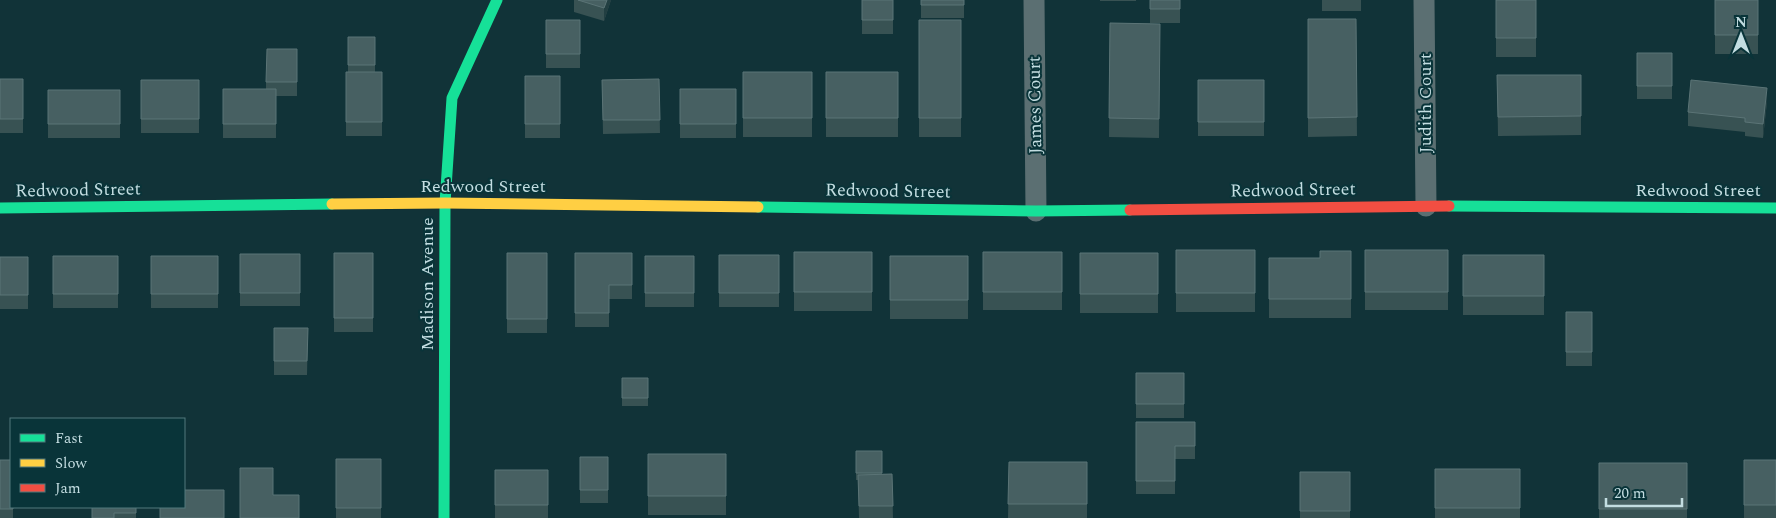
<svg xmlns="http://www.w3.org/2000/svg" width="1776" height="518" viewBox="0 0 1776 518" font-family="Spectral,serif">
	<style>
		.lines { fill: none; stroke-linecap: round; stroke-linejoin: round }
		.street { stroke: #5b6f72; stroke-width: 21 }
		.fast { stroke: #16e098; stroke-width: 11 }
		.slow { stroke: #ffcf43; stroke-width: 11 }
		.jam { stroke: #f24e42; stroke-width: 11 }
		.wall { fill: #385253 }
		.shaded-wall { fill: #223f42 }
		.building { fill: #476062; stroke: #5b7476 }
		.labels { text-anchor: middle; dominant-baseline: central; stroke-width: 4; stroke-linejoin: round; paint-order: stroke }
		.street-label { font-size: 18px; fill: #c3dde1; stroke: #093439 }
	</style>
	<rect width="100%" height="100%" fill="#113338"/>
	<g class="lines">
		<path class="street" d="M1034 0 1036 211
			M1424 0 1426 206"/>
		<path class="fast" d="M1449 206 1776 208
			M758 207 1036 211 1130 210
			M0 208 332 204
			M444 518 445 203 452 98 497 0"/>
		<path class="slow" d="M332 204 445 203 758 207"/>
		<path class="jam" d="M1130 210 1449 206"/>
	</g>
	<path class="wall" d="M574 0H611L604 21 574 12Z
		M862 0H893V34H862Z
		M921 0H964V18H921Z
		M1100 0H1136V1H1100Z
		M1150 0H1180V23H1150Z
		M1322 0H1361V11H1322Z
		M1496 0H1536V57H1496Z
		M1715 0H1758V54H1715Z
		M1308 19H1356L1357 136 1308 137Z
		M546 20H580V68H546Z
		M919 20H961V137H919Z
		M1110 23 1160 24 1159 138 1109 137Z
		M348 37H375V72H382V136H346V72H348Z
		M297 49V96H276V138H223V89H266V82Z
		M1637 53H1672V99H1637Z
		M743 72H812V137H743Z
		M826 72H898V137H826Z
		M1497 75H1581V135L1498 136Z
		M525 76H560V138H525Z
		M0 79H23V133H0Z
		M659 79 660 133 603 134 602 80Z
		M141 80H199V133H141Z
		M1198 80H1264V136H1198Z
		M680 89H736V138H680Z
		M48 90H120V138H48Z
		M1767 102 1763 138 1745 136V132L1688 126V112Z
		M1176 250H1255V312H1176Z
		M1365 250H1448V310H1365Z
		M1351 251V318H1269V258H1320Z
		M794 252H872V311H794Z
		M983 252H1062V310H983Z
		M334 253H373V332H334Z
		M507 253H547V333H507Z
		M575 253H632V299H609V327H575Z
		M1080 253H1158V313H1080Z
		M240 254H300V306H240Z
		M719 255H779V307H719Z
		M1463 255H1544V315H1463Z
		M53 256H118V308H53Z
		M151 256H218V308H151Z
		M645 256H694V307H645Z
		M890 256H968V319H890Z
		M0 257H28V309H0Z
		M1566 312H1592V366H1566Z
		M274 328H308L307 375H274Z
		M1136 373H1184V418H1136Z
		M622 378H648V406H622Z
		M1136 422H1195V459H1175V494H1136Z
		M856 451H882V474H892L893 518H859L858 480H856Z
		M648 454H726V515H648Z
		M580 457H608V503H580Z
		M336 459H381V518H336Z
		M0 460 11 507H34V508H13V518H0Z
		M1744 460H1776V518H1744Z
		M1009 462H1087V518H1008Z
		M1599 463H1687V518H1599Z
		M1435 469H1520V518H1435Z
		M495 470H548V518H495Z
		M1300 472H1350V518H1300Z
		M136 507V518H92Z"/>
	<path class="shaded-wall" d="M607 0H611L604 21V8Z
		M1767 88V102L1763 138V124Z"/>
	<path class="building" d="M578 0H607L604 8Z
		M862 0H893V20H862Z
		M921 0H964V5H921Z
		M1150 0H1180V9H1150Z
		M1496 0H1536V38H1496Z
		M1715 0H1758V35H1715Z
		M1308 19H1356L1357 117 1308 118Z
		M546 20H580V54H546Z
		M919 20H961V118H919Z
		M1110 23 1160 24 1159 119 1109 118Z
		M348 37H375V65H348Z
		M267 49H297V82H266Z
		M1637 53H1672V86H1637Z
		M346 72H382V122H346Z
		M743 72H812V118H743Z
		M826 72H898V118H826Z
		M1497 75H1581V116L1498 117Z
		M525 76H560V124H525Z
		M0 79H23V119H0Z
		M659 79 660 120H603L602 80Z
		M141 80H199V119H141Z
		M1198 80H1264V122H1198Z
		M1691 80 1767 88 1763 124 1745 122V118L1688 112Z
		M223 89H276V124H223Z
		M680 89H736V124H680Z
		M48 90H120V124H48Z
		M1176 250H1255V293H1176Z
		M1365 250H1448V292H1365Z
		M1320 251H1351V299H1269V258H1320Z
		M794 252H872V292H794Z
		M983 252H1062V292H983Z
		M334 253H373V318H334Z
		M507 253H547V319H507Z
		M575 253H632V285H609V313H575Z
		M1080 253H1158V294H1080Z
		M240 254H300V293H240Z
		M719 255H779V293H719Z
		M1463 255H1544V296H1463Z
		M53 256H118V294H53Z
		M151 256H218V294H151Z
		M645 256H694V293H645Z
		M890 256H968V300H890Z
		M0 257H28V295H0Z
		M1566 312H1592V352H1566Z
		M274 328H308L307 361H274Z
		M1136 373H1184V404H1136Z
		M622 378H648V398H622Z
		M1136 422H1195V446H1175V481H1136Z
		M856 451H882V473H856Z
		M648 454H726V496H648Z
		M580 457H608V490H580Z
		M336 459H381V508H336Z
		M0 460H11V507H13V509H0Z
		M1744 460H1776V505H1744Z
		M1009 462H1087V504H1008Z
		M1599 463H1687V509H1599Z
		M240 468H273V495H299V518H240Z
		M1435 469H1520V508H1435Z
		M495 470H548V505H495Z
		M1300 472H1350V511H1300Z
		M892 474 893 506H859L858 475Z
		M184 490H224V518H160V507H184Z
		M92 507H136V513H114V518H92Z"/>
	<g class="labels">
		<g class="street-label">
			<text transform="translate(1425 103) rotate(-90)">Judith Court</text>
			<text transform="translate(1035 105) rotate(-91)">James Court</text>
			<text x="483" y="186">Redwood Street</text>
			<text transform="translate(78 190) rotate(-1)">Redwood Street</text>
			<text transform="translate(1293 190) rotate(-1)">Redwood Street</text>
			<text x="1698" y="190">Redwood Street</text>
			<text transform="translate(888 191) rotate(1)">Redwood Street</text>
			<text transform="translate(427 284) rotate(-90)">Madison Avenue</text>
		</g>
	</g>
	<rect x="10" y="418" width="175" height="90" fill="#093439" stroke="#53787c"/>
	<rect x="20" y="434" width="25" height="8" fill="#16e098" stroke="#53787c"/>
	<text x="55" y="443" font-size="15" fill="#c3dde1">Fast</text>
	<rect x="20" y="459" width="25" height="8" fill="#ffcf43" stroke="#53787c"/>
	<text x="55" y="468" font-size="15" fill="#c3dde1">Slow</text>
	<rect x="20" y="484" width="25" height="8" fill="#f24e42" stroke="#53787c"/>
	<text x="55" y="493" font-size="15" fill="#c3dde1">Jam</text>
	<g transform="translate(1741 35)" stroke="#093439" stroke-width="4" paint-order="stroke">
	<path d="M0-4L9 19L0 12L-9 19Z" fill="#c3dde1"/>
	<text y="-8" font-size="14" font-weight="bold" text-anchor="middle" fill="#c3dde1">N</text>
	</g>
	<path d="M1606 498v8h76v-8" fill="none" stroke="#c3dde1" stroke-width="2.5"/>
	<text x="1614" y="498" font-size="15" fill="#c3dde1" stroke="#093439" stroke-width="4" paint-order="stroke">20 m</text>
</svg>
